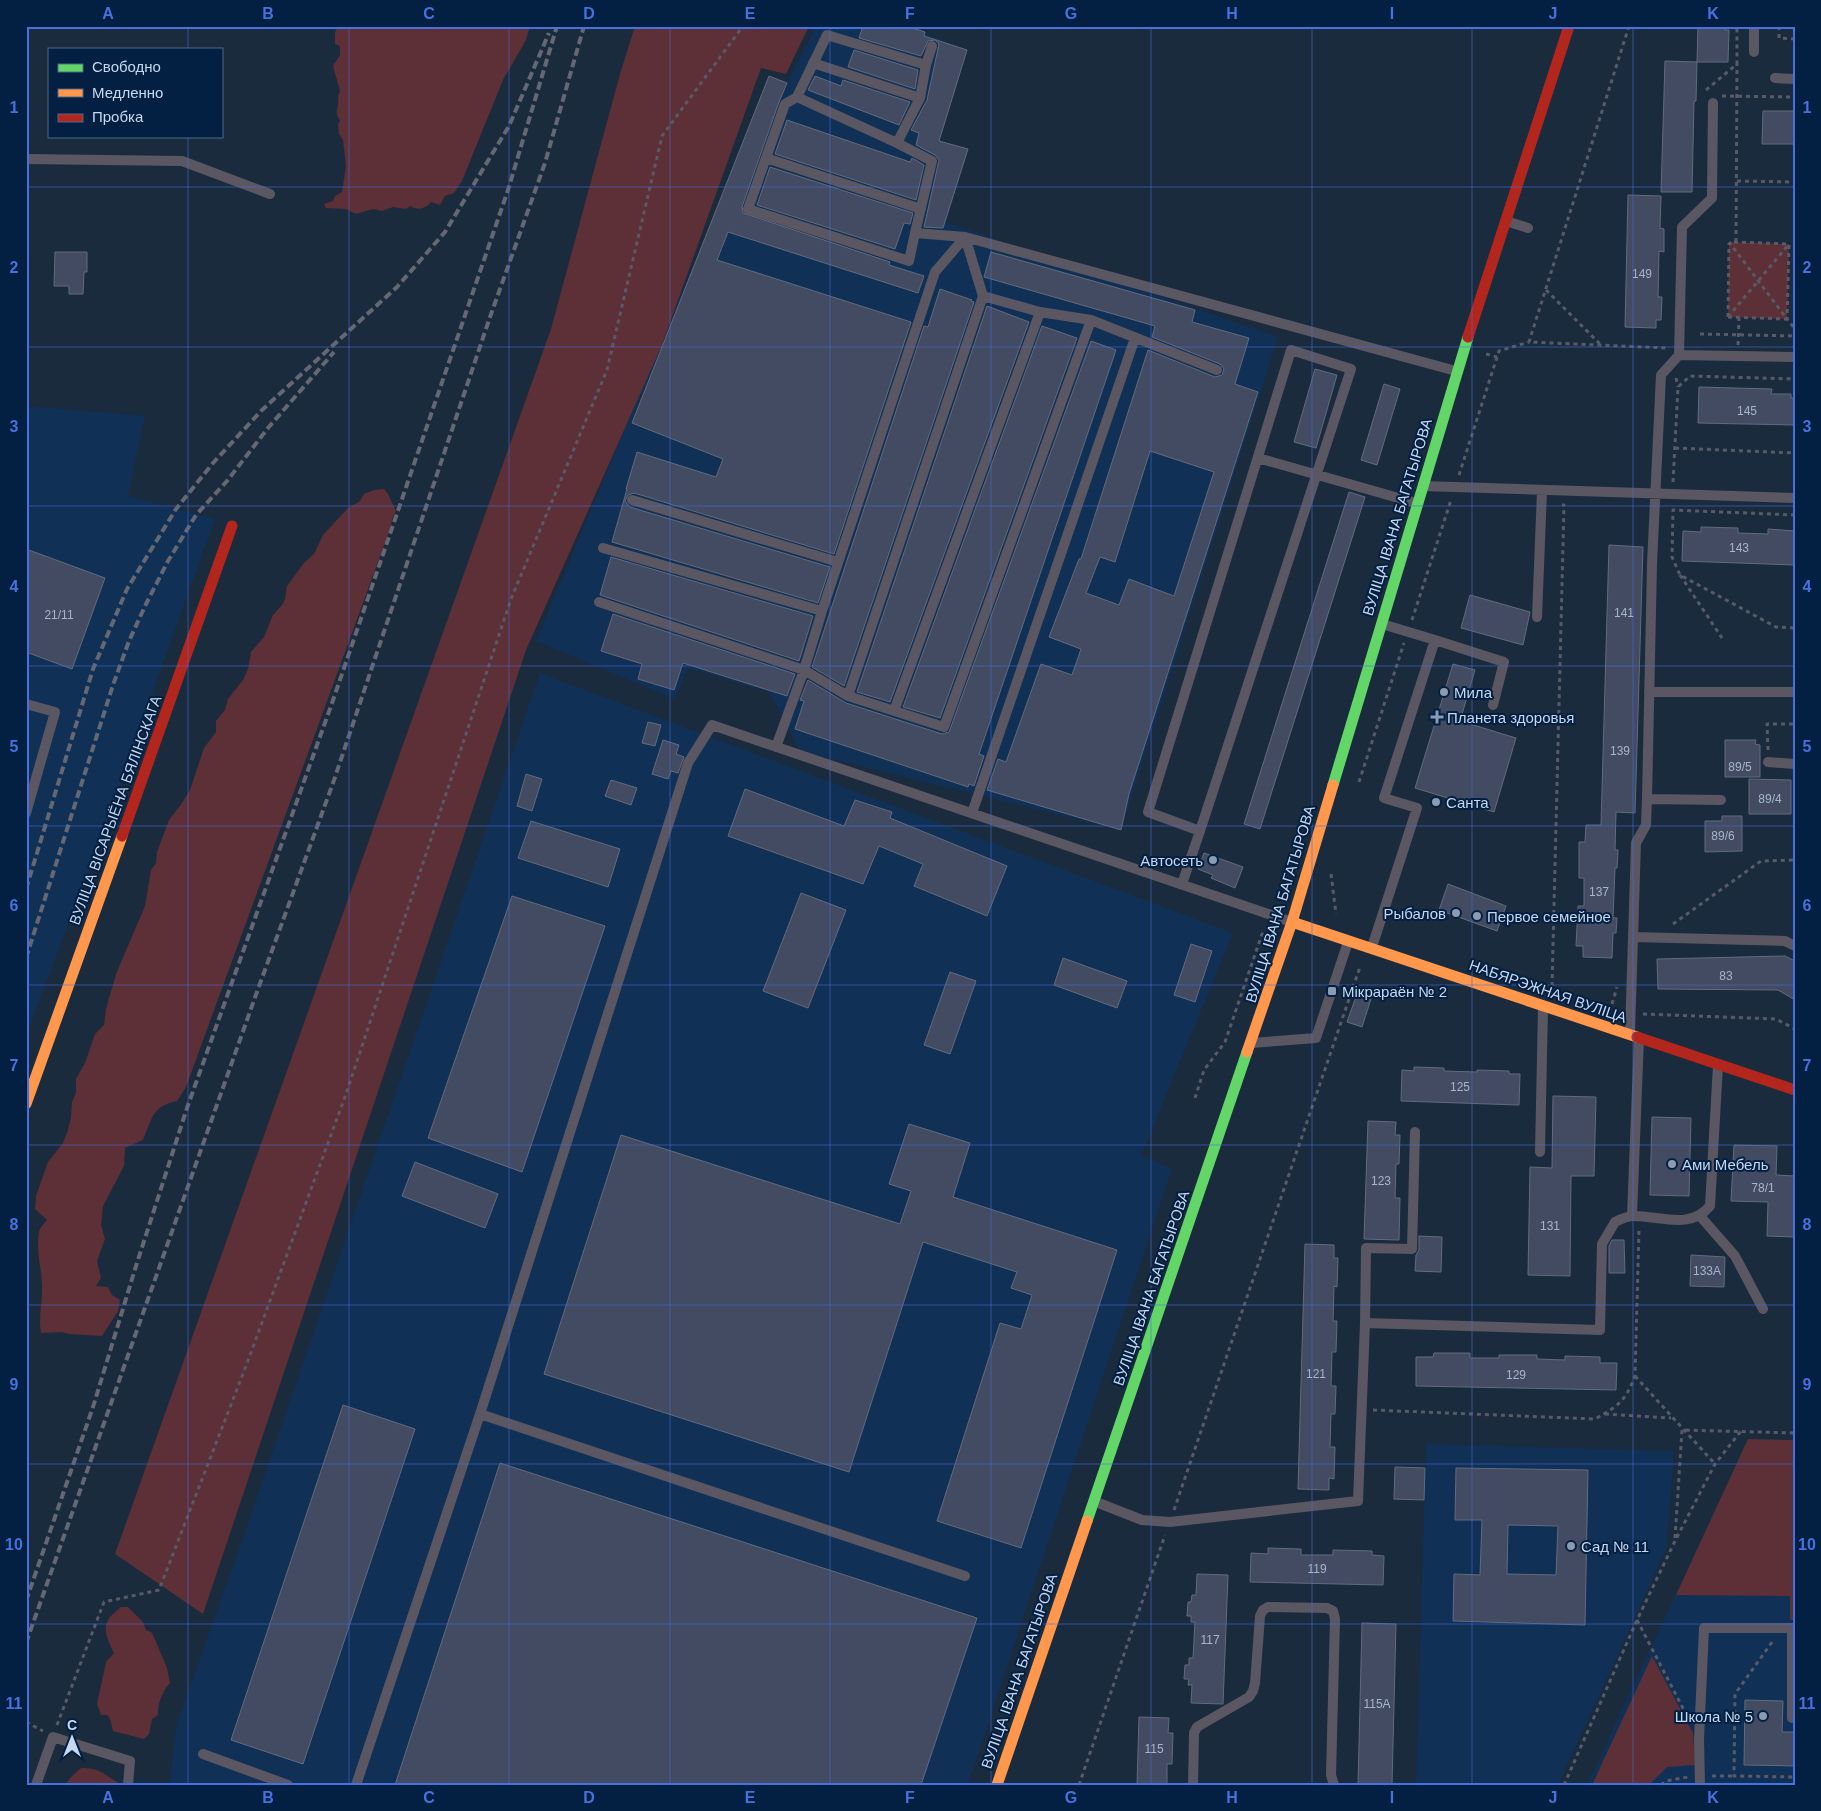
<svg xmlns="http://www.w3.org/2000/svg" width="1821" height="1811" viewBox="0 0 1821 1811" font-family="Helvetica,sans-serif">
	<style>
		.built { fill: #113056 }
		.green { fill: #5d2f37 }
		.building { fill: #424b61; stroke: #626b7d; fill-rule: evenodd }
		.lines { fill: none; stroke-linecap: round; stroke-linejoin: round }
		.path { stroke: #585b67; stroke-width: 3; stroke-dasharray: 4 4; stroke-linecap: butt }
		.lane { stroke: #5a5762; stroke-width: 10 }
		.fast { stroke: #63d668; stroke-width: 11 }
		.slow { stroke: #ff974d; stroke-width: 11 }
		.jam { stroke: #b3261e; stroke-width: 11 }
		.rail { stroke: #656773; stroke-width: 4; stroke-dasharray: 8 4; stroke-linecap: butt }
		.grid { fill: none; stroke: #4870de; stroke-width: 1; stroke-opacity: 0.55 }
		.poi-dot { fill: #8b9bb1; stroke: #031f42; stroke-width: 2 }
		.labels { text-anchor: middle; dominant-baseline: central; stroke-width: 4; stroke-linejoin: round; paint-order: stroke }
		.number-label { font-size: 12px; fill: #a6b5cc }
		.street-label { font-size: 15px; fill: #c7d8ef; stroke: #031f42 }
		.poi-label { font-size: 15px; fill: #c7d8ef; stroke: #031f42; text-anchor: start }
		.neatline { fill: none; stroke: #4870de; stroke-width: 2 }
		.grid-label { font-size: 16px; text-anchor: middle; font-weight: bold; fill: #4870de }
	</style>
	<rect width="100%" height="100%" fill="#1b2b3e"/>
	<path class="built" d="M816 26H906L967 50 939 140 968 149 946 222 1278 337 1121 830 800 751 769 692 688 668 675 699 536 641 711 223 769 76 787 83Z
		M26 406 145 416 128 496 215 519 89 869 26 1036Z
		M540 673 1233 933 1141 1156 1172 1168 968 1785H169L177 1723 244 1535Z
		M1748 1439 1795 1440V1785H1587Z
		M1426 1444 1674 1451 1666 1550 1558 1785H1416Z"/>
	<path class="green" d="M530 26 526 40 503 80 462 181 454 193 445 196 440 205 431 202C425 209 418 211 410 206L406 209 393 207 382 211 373 209 356 214 346 209 326 208 324 204 333 201 335 196 342 192 346 166 343 140 339 134 338 124 340 121C335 111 337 114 338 104 339 99 337 97 340 91L333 66 340 55V46L335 44V32L338 27Z
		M635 26H809L786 74 761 68 662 345 526 650 203 1614 115 1554 551 329 620 74Z
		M1729 242 1789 244 1787 319 1728 317Z
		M384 489 388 494 396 511 393 516 390 529 186 1087 177 1101C152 1106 152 1119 143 1140L125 1148 124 1166 103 1206 101 1225 105 1239 97 1261 101 1278 96 1286 108 1287 112 1295 120 1300 118 1311 102 1336 69 1334 62 1332 41 1333C38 1316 43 1301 42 1283 41 1267 36 1250 39 1233 39 1228 44 1224 47 1220L35 1209 36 1196 48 1162 63 1143 68 1130 71 1117 72 1102 76 1093V1079L85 1063 95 1034 104 1025 106 1009 116 974 145 906 151 870 156 863 157 852 169 820 182 803 190 790 204 748 216 732V721L225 710 228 699 243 680 248 669 251 652 264 637 273 615 282 605 285 599 287 586 304 563 314 554 323 535 348 508 360 501 364 494 374 490Z
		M1748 1439 1795 1440V1620H1790V1596L1676 1595Z
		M121 1607H128L143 1622 146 1630 151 1632 153 1635 167 1668 170 1683C163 1690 157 1705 158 1715L152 1719 149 1734 144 1739 113 1731 110 1719 107 1715H101L97 1704 106 1662 114 1653C108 1641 100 1626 112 1615 115 1612 118 1610 121 1607Z
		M1652 1656 1693 1733 1695 1765 1667 1767 1649 1785H1592Z
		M81 1768C97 1767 104 1774 117 1782L118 1785H65L72 1776Z"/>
	<path class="building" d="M863 26H906L925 32 924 36 967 50 939 141 968 149 943 228 924 227 939 160 935 155 916 145 919 133 911 130 927 100 939 44 935 40 928 41 921 56 859 38Z
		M1698 26H1725V30H1729L1728 62H1697Z
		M854 50 918 70 915 89 848 67Z
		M1665 61 1697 62 1696 101H1694L1692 192H1661Z
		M769 76 787 83 779 102 742 207 743 213 890 262 889 265 924 276 918 293 728 232 717 260 911 322 834 554 634 493 628 495 625 501 630 507 830 567 818 603 612 542 627 489H626L637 452 716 477 723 459 632 423Z
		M815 76 841 86 843 80 910 102 899 125 808 90Z
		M1763 111H1795V144H1762Z
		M787 120 910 162 912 158 924 165 916 200 775 154Z
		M770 167 913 213 910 224 904 223 895 249 757 205Z
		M1628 195 1661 196 1660 228 1664 229V252L1659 251 1658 297H1662L1661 320H1656V328L1625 327Z
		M55 252H87V272H84L83 294H69V286H54Z
		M991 252 1195 310 1192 322 1249 338 1235 384 1258 392 1129 794 1121 830 987 790 998 759 1006 762 1041 664 1072 675 1081 649 1049 637 1079 559H1081L1148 350 1215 377 1222 375 1224 369 1220 364 1152 337 1155 326 984 277ZM1150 451 1214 472 1174 596 1129 579 1119 605 1086 593 1100 557 1115 562Z
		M940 289 972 300 971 301 974 302 844 686 812 667 924 326 928 327Z
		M987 306 1029 322 890 702 857 692Z
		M1042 326 1077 338 940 718 903 707Z
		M1091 341 1116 350 979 754 984 756 974 786 969 784 968 787 795 729 804 701 800 700 808 680 846 703 942 734 949 732Z
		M1315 369 1337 375 1316 448 1294 442Z
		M1384 384 1400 389 1377 465 1361 460Z
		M1699 387 1772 389 1771 394H1791V398H1795V425L1698 423Z
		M1349 492 1365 497 1260 829 1244 824Z
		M1701 527 1738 528V533L1768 534V529L1795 531V565L1682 561 1683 531 1701 532Z
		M1609 545 1643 547 1635 813 1616 812 1615 850H1618L1617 868H1615L1613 918H1617L1616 933H1613L1612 958 1583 957V946H1576L1578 906H1584V878H1579V842H1585L1586 825H1601Z
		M26 549 105 578 72 669 26 652Z
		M611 557 813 616 799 661 600 595Z
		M1470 595 1530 612 1523 645 1461 628Z
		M613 614 795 674 787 696 683 663 674 690 638 679 642 664 601 651Z
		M1453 664 1475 670 1460 721 1516 738 1494 812 1415 788Z
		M648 722 661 725 655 746 642 743Z
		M663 740 679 745 676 754 684 757 678 773 671 771 668 779 652 774Z
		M1725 740H1756L1755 744 1760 745V777H1725Z
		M526 774 542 779 532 811 517 806Z
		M1749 779 1791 780V814H1749Z
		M611 780 637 788 631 805 605 796Z
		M745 789 844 826 855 800 892 812 890 818 1007 866 987 916 914 886 923 864 879 846 863 884 728 836Z
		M1722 816H1742V851L1705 852V821H1722Z
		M531 821 620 849 608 887 518 858Z
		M1204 853 1243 867 1235 888 1211 878 1213 875 1198 869Z
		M1448 884 1506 906 1497 931 1439 910Z
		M801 893 846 910 808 1008 763 991Z
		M512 896 605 926 522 1172 428 1138Z
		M1191 944 1212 951 1195 1002 1174 995Z
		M1785 956 1795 961V1000L1778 990 1658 989 1657 959Z
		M1063 958 1127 981 1117 1008 1054 985Z
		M950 972 976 981 950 1054 924 1045Z
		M1358 991 1372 996 1362 1027 1347 1022Z
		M1414 1067 1444 1068V1071L1477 1072V1070L1509 1071V1074H1520L1519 1105 1401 1101 1402 1070 1414 1071Z
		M1553 1096 1596 1097 1594 1176H1571L1570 1276 1528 1275 1530 1167 1552 1168Z
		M1652 1117 1691 1118 1689 1196 1650 1195Z
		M1368 1121 1396 1122 1395 1135H1400L1399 1164H1396L1395 1198H1400L1399 1240 1364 1239Z
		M909 1124 970 1143 953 1197 1117 1250 1021 1548 937 1521 1000 1323 1021 1329 1032 1295 1011 1288 1017 1272 923 1242 849 1472 544 1374 621 1135 900 1224 911 1191 889 1184Z
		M1734 1145 1777 1146 1776 1175 1795 1176V1237L1767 1236 1768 1202 1731 1201Z
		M415 1162 498 1194 485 1228 402 1196Z
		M1419 1236 1442 1237 1441 1272 1415 1271 1416 1255 1419 1250Z
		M1612 1240H1624L1625 1273H1609V1246Z
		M1305 1244 1334 1245V1258H1338L1337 1287 1334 1286 1333 1321H1337L1336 1352H1332L1331 1386H1336L1335 1414H1331L1330 1447H1335L1334 1479 1329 1478V1490L1298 1489Z
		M1691 1255 1725 1257 1724 1287 1690 1286Z
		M1434 1353H1470V1358H1499V1355H1537V1359L1565 1360V1356L1600 1357V1363H1617L1616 1390 1416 1386V1357H1433Z
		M343 1405 415 1429 303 1764 231 1740Z
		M500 1463 977 1618 921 1785H395Z
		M1395 1467 1425 1468 1424 1500 1394 1499Z
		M1456 1468 1588 1470 1585 1625 1453 1621 1454 1574 1480 1575 1482 1520H1455ZM1508 1525 1558 1526 1556 1575 1507 1574Z
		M1268 1548 1301 1549V1555H1333V1550L1372 1551V1555L1384 1556 1383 1585 1250 1582 1251 1553 1268 1554Z
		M1197 1574 1228 1575 1223 1704 1191 1703 1192 1685H1188L1189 1679H1184L1185 1665H1189V1658H1193L1195 1622H1191V1616H1187L1188 1602H1191L1192 1595H1196Z
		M1362 1623 1396 1624 1392 1785H1358Z
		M1745 1700 1783 1701 1782 1732H1795V1766L1744 1765Z
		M1139 1717 1169 1718 1168 1733H1173L1172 1764H1167V1785H1137Z"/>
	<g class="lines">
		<path class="path" d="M1629 26 1529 342 1667 348
			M1779 26V38L1795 39
			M1706 90 1737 64V26
			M1722 96 1795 97
			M1737 181 1795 182
			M1734 242 1789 244
			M1736 242 1737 64
			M1789 245 1787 319 1795 329
			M1546 290 1601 345
			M1728 317 1787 319 1729 242
			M1728 317 1729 243
			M1728 317 1789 244
			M1700 334 1795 336
			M1738 345 1739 318
			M1486 354 1497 357
			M1676 378 1678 387
			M1675 448 1795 453
			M1459 475 1499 351 1529 342
			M1673 482 1678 387 1690 376 1795 379
			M1795 515 1673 510 1672 557 1680 575 1776 627 1795 628
			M1680 575 1722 638
			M1412 620 1451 500
			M1768 750 1767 724H1795
			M1359 782 1404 643
			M1331 874 1336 914
			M1673 924 1761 861 1795 860
			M1552 986 1564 505H1562
			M1612 1004 1617 987
			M1643 1014 1776 1019 1795 1029
			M1195 1098 1204 1070 1225 1042 1262 934 1265 935
			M1635 1376 1715 1464
			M1373 1410 1595 1419C1618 1406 1625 1402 1635 1376L1639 1229
			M1605 1414 1671 1418
			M1174 1510 1360 967
			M1675 1538 1682 1430 1795 1433
			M1637 1620 1686 1714
			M1772 1642 1735 1694 1734 1776 1795 1777
			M26 1722 43 1731
			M57 1725 104 1602 159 1590 246 1366 346 1094 511 599 607 370 662 136 743 26
			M1712 1776H1734
			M1079 1785 1165 1535
			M1564 1785 1637 1620 1675 1541 1715 1464 1741 1431
			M1661 1785 1666 1781 1688 1777"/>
		<path class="lane" d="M1754 26V52
			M813 63 920 98
			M926 65 827 35 797 97 785 104 748 209 909 261 915 233 965 237 1456 371
			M1775 78 1795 79
			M797 97 897 143 932 161 915 233
			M897 143 920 98 926 65 932 46
			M766 158 921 209
			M26 159 182 161 270 194
			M1506 221 1528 228
			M965 237 983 296 1040 312 1091 320 1217 370
			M1679 355 1795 357
			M1258 458 1416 503
			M1423 486 1795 498
			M632 500 838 562
			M603 548 822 611
			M599 602 804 670 848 696 944 727 1091 320
			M1537 617 1542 491
			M1435 640 1504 662 1493 705
			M1649 692H1795
			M848 696 983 296
			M26 704 55 712 26 813
			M894 711 1040 312
			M776 747 804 670 822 611 935 272 965 237
			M1768 762 1795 764
			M1647 799 1721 800
			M972 813 1135 338
			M1182 884 1200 831 1351 369 1291 350 1148 812 1200 831
			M1633 937 1785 941 1795 946
			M1372 947 1417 808 1384 798 1435 640 1382 624
			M1630 1033 1636 843 1646 825 1647 799 1652 564 1661 375 1679 355 1682 227 1712 198 1713 103
			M1252 1043 1316 1038 1348 942
			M1540 1152 1543 1008
			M1632 1215 1639 1038
			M1700 1216 1735 1256 1763 1309
			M1365 1323 1600 1330 1602 1244 1615 1222C1621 1219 1628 1216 1634 1216 1661 1216 1690 1230 1710 1206L1718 1065
			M480 1414 965 1576
			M1096 1502 1142 1520 1170 1522 1358 1501 1365 1323 1366 1248 1412 1249 1415 1132
			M203 1754 288 1785
			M36 1785 53 1737 130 1761 128 1785
			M356 1785 480 1414 688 763 712 725 1292 922
			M1193 1785 1194 1733 1197 1727 1249 1697 1253 1691 1255 1683 1260 1616 1263 1610 1268 1607 1327 1608 1333 1611 1335 1619 1331 1775 1334 1785
			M1700 1785 1699 1739 1704 1628H1792V1718"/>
		<path class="fast" d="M1333 785 1468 337
			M1087 1521 1247 1052"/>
		<path class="slow" d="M1292 922 1637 1037
			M1247 1052 1292 922 1333 785
			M26 1104 122 836
			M997 1785 1087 1521"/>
		<path class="jam" d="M1468 337 1569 26
			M122 836 232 526
			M1637 1037 1795 1090"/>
		<path class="rail" d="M26 889 93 669 127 589 176 509 213 463 262 410 397 287 445 232 509 126 549 33
			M26 958 113 685 129 641 146 604 168 561 196 515 227 481 268 428 334 352
			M26 1601 93 1407 136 1266 187 1108 331 706 508 190 557 26
			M26 1643 258 989 333 783 490 317 545 163 584 26"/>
	</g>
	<path class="grid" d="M188 26V49M349 26V1785M509 26V1785M670 26V1785M830 26V1785M991 26V1785M1151 26V1785M1312 26V1785M1472 26V1785M1633 26V1785M188 136V1785M26 187H1795M26 347H1795M26 506H1795M26 666H1795M26 826H1795M26 985H1795M26 1145H1795M26 1305H1795M26 1464H1795M26 1624H1795"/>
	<g class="poi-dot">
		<circle cx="1444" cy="692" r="5"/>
		<path d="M1434.5 709.5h5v5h5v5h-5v5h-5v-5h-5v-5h5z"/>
		<circle cx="1436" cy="802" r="5"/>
		<circle cx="1213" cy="860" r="5"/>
		<circle cx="1456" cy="913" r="5"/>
		<circle cx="1477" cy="916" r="5"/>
		<rect x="1327" y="986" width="10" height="10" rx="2.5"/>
		<circle cx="1672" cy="1164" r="5"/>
		<circle cx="1571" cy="1546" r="5"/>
		<circle cx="1763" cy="1716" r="5"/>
	</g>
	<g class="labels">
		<g class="number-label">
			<text x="1642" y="274">149</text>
			<text x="1747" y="411">145</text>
			<text x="1739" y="548">143</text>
			<text x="1624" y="613">141</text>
			<text x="59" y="615">21/11</text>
			<text x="1620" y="751">139</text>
			<text x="1740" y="767">89/5</text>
			<text x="1770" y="799">89/4</text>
			<text x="1723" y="836">89/6</text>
			<text x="1599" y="892">137</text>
			<text x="1726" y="976">83</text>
			<text x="1460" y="1087">125</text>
			<text x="1381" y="1181">123</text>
			<text x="1763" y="1188">78/1</text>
			<text x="1550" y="1226">131</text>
			<text x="1707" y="1271">133А</text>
			<text x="1316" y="1374">121</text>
			<text x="1516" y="1375">129</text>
			<text x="1317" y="1569">119</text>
			<text x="1210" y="1640">117</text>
			<text x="1377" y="1704">115А</text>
			<text x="1154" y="1749">115</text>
		</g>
		<g class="street-label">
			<text transform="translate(1397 517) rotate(-73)">ВУЛІЦА ІВАНА БАГАТЫРОВА</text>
			<text transform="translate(115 810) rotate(-70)">ВУЛІЦА ВІСАРЫЁНА БЯЛІНСКАГА</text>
			<text transform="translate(1280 904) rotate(-73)">ВУЛІЦА ІВАНА БАГАТЫРОВА</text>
			<text transform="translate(1548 991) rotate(19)">НАБЯРЭЖНАЯ ВУЛІЦА</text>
			<text transform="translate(1151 1288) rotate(-71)">ВУЛІЦА ІВАНА БАГАТЫРОВА</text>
			<text transform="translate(1019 1671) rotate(-71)">ВУЛІЦА ІВАНА БАГАТЫРОВА</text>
		</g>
		<g class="poi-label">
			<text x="1454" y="692">Мила</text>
			<text x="1447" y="717">Планета здоровья</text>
			<text x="1446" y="802">Санта</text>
			<text x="1203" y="860" text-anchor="end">Автосеть</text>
			<text x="1446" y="913" text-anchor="end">Рыбалов</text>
			<text x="1487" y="916">Первое семейное</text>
			<text x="1342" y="991">Мікрараён № 2</text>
			<text x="1682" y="1164">Ами Мебель</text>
			<text x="1581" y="1546">Сад № 11</text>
			<text x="1753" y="1716" text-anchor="end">Школа № 5</text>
		</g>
	</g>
	<rect width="1821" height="1811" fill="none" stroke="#031f42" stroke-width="55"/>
	<rect x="48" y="48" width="175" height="90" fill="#031f42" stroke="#516987"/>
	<rect x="58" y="64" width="25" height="8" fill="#63d668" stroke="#516987"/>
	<text x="92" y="72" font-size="15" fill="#c7d8ef">Свободно</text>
	<rect x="58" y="89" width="25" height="8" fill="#ff974d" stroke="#516987"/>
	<text x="92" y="98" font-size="15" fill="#c7d8ef">Медленно</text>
	<rect x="58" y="114" width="25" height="8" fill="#b3261e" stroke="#516987"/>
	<text x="92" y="122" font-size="15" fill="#c7d8ef">Пробка</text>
	<g transform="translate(72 1738)" stroke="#031f42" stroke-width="4" paint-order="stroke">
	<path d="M0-4L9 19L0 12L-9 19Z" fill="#c7d8ef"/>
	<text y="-8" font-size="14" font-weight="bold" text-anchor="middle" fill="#c7d8ef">С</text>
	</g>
	<rect x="28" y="28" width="1766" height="1756" class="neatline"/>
	<g class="grid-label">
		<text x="108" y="19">A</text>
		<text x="268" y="19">B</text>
		<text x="429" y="19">C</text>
		<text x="589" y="19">D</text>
		<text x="750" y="19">E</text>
		<text x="910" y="19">F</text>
		<text x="1071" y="19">G</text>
		<text x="1232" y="19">H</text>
		<text x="1392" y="19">I</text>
		<text x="1553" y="19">J</text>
		<text x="1713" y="19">K</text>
		<text x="14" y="113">1</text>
		<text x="1807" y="113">1</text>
		<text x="14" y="273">2</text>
		<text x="1807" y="273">2</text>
		<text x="14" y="432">3</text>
		<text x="1807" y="432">3</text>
		<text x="14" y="592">4</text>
		<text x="1807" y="592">4</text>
		<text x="14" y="752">5</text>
		<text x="1807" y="752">5</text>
		<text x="14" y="911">6</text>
		<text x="1807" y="911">6</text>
		<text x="14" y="1071">7</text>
		<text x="1807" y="1071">7</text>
		<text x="14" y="1230">8</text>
		<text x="1807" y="1230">8</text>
		<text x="14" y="1390">9</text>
		<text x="1807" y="1390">9</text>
		<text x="14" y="1550">10</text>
		<text x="1807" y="1550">10</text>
		<text x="14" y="1709">11</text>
		<text x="1807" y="1709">11</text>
		<text x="108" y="1803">A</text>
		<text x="268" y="1803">B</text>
		<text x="429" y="1803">C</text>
		<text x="589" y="1803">D</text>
		<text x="750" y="1803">E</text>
		<text x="910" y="1803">F</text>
		<text x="1071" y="1803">G</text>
		<text x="1232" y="1803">H</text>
		<text x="1392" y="1803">I</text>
		<text x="1553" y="1803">J</text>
		<text x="1713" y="1803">K</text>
	</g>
</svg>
